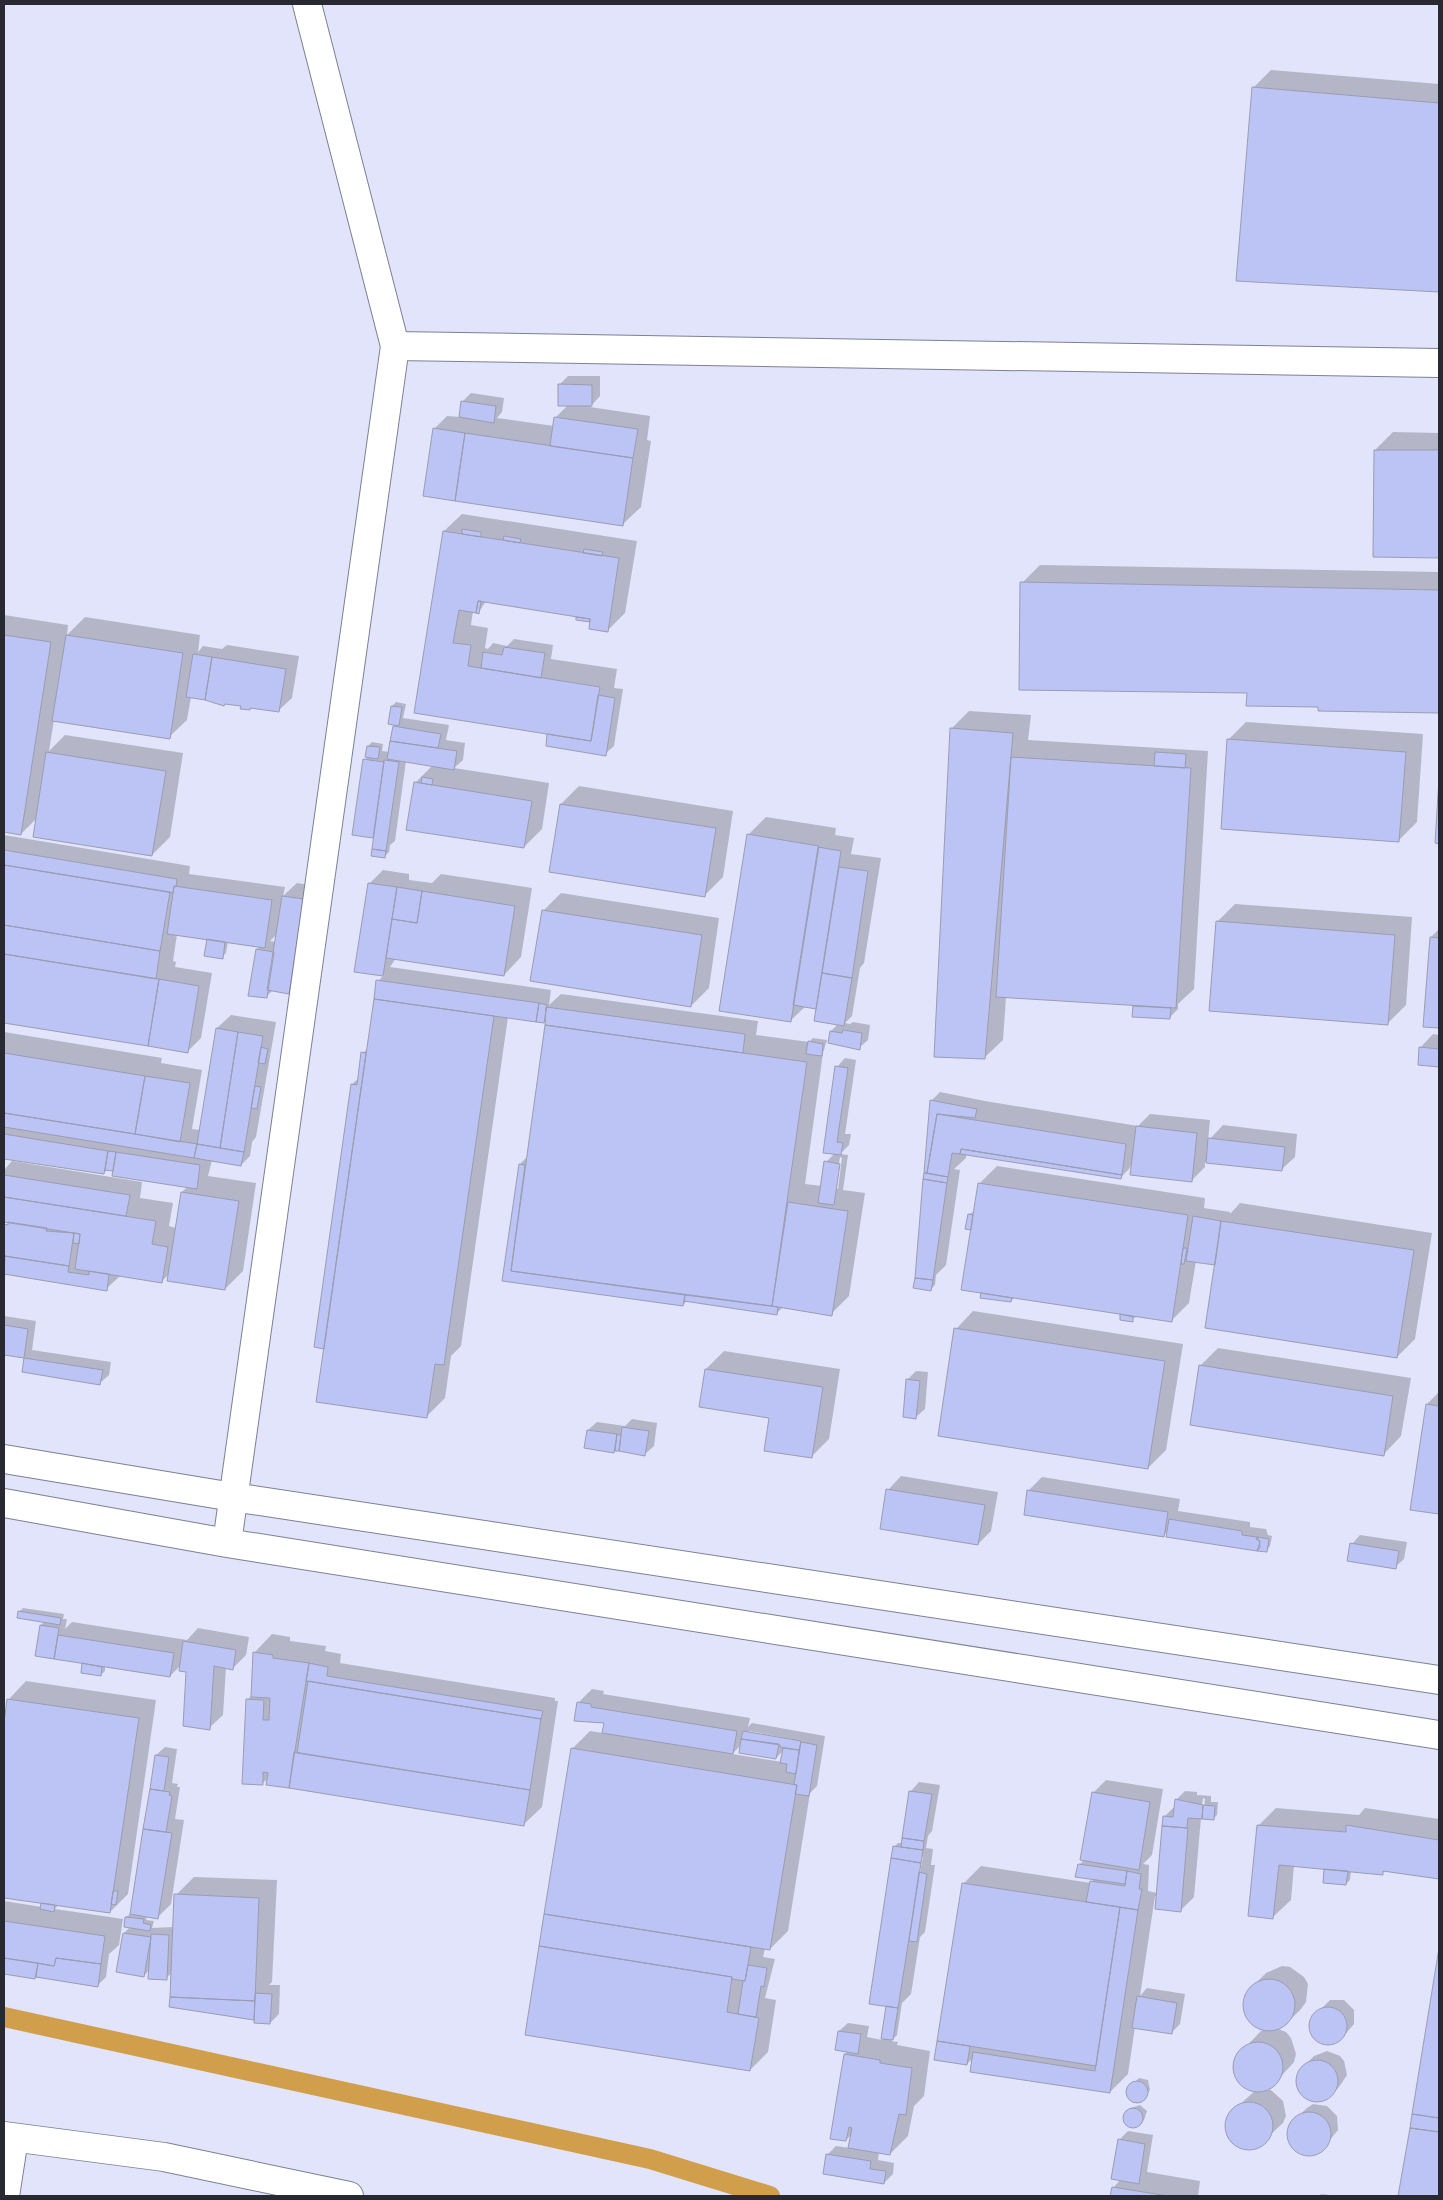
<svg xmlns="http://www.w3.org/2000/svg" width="1443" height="2200" viewBox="0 0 1443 2200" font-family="'PT Sans',sans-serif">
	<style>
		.shadow { fill: #0003; fill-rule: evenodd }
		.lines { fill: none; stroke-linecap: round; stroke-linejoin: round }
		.canal { stroke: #d19e4c; stroke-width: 20 }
		.building { fill: #bcc3f5; stroke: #9a9db2 }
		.minor-casing { stroke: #7d8094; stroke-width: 30 }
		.minor { stroke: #fff; stroke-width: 28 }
	</style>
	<rect width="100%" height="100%" fill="#e1e4fa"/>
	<path class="shadow" d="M1271 70 1439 84V291L1237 280 1253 88Z
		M568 376H600V396L590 407 650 416 647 440 651 441 641 507 623 524 434 429 447 416 460 417 462 402 471 393 504 398 502 412 497 418 554 426 556 417 568 405 559 385Z
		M1393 432 1439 433V557L1374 556 1375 450Z
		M462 514 637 541 625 613 607 631 591 621 577 619 578 615 486 601 479 612 473 611 471 625 488 628 485 648 488 649 493 643 507 646 514 639 553 645 551 659 617 669 614 688 623 689 614 746 605 754 549 733 416 712 444 531Z
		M1040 565 1439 572V711L1319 709V705L1248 692 1022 583Z
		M4 615 68 625 67 635 85 617 200 635 198 652 203 646 222 649 227 645 299 656 292 698 278 711 191 697 187 720 169 737 54 720 49 751 65 735 183 753 170 837 152 855 38 817 21 834 4 831Z
		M396 702 406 704 403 718 449 725 446 740 465 743 463 760 454 768 549 783 542 829 524 847 415 783 433 765 406 761 395 841 390 845 389 852 385 856 375 836 354 833 368 746 372 742 383 744 382 751 390 752 394 727 397 724 392 706Z
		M969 711 1031 715 1028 740 1208 751 1194 989 1178 1004V1009L1169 1018 1134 1006 1136 1004 1006 997 1003 1040 985 1057 951 729Z
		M1246 722 1423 734 1417 822 1399 840 1228 740Z
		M579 786 733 811 723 877 705 895 551 871 561 804Z
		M766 817 836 828 835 835 854 838 851 854 881 858 864 963 860 968 852 1016 845 1023 850 1024 853 1022 870 1025 868 1040 859 1048 831 1031 838 1024 818 1007 806 1006 790 1021 748 835Z
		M4 835 190 866 189 874 285 887 283 896 297 883 316 886 302 979 289 992 273 990 266 997 257 949 260 946 228 941 226 953 222 957 208 938 177 934 173 961 176 962 175 967 212 973 201 1038 188 1051 4 1021ZM278 933 276 942 270 941Z
		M383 870 409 874V880L432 883 441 874 532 888 521 957 504 975 396 958 390 967 551 990 549 1005 561 994 758 1021 756 1035 809 1042 813 1038 827 1040 823 1053 805 1184 822 1186 826 1162 835 1153 837 1067 845 1058 856 1060 845 1134H851L849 1145 840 1154 848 1155 843 1190 865 1193 849 1296 831 1314 783 1307 777 1313 688 1300 683 1305 504 1280 520 1164 528 1156 546 1022 508 1017 461 1346 451 1356 445 1398 427 1416 326 1345 352 1084 359 1078 363 1053 368 1048 378 981 384 975 356 971 369 884ZM840 1157 842 1158 838 1189H835Z
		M561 893 719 918 709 988 691 1006 543 911Z
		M1235 904 1412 917 1406 1005 1388 1023 1217 922Z
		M1439 929V1027L1424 1026 1431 937Z
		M231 1015 276 1022 256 1137 252 1142 250 1156 241 1165 212 1160 208 1176 256 1183 243 1271 225 1289 169 1274 162 1281 120 1276 106 1289 4 1273 6 1255H4V1226H9L10 1221H4V1170L12 1161 142 1182 140 1198 173 1203 169 1226 176 1228 182 1192 188 1186 114 1170 108 1169 104 1173 4 1156V1032L162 1058 161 1063 202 1070 192 1129 200 1130 217 1028Z
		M1433 1034 1439 1035V1065L1419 1064 1420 1048Z
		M940 1092 985 1101 1138 1126 1150 1114 1210 1120 1208 1141 1223 1125 1297 1134 1295 1157 1281 1170 1205 1162V1167L1191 1181 1133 1162 1129 1169 1120 1178 966 1154V1158L954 1169 960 1170 946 1265 936 1275 935 1285 931 1289 924 1179 931 1101Z
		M997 1166 1205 1198 1204 1208 1230 1212V1214L1240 1203 1432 1233 1415 1339 1397 1357 1216 1264 1196 1261 1189 1303 1171 1321 1137 1316 1132 1320 1122 1315 1123 1314 1015 1297 1011 1301 982 1297 969 1214 975 1211 979 1184Z
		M973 1311 1183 1344 1166 1450 1148 1468 956 1329Z
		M4 1316 36 1321 32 1350 111 1362 109 1375 100 1383 23 1371 25 1357 4 1354Z
		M1218 1348 1411 1378 1401 1436 1384 1454 1200 1366Z
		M724 1351 840 1369 829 1439 811 1457 770 1417 706 1369Z
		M916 1371 928 1372 925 1409 916 1417 907 1380Z
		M1439 1392V1513L1412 1509 1427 1404Z
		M632 1419 657 1423 654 1446 645 1454 616 1450 614 1451 588 1430 597 1422 625 1426Z
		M901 1476 998 1492 991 1531 978 1544 888 1490Z
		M1042 1477 1180 1499 1178 1511 1250 1522V1527L1266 1529 1268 1535 1272 1536 1270 1546 1266 1551 1168 1531 1163 1536 1025 1514 1029 1490Z
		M1360 1535 1407 1542 1404 1559 1395 1567 1352 1544Z
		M23 1608 64 1614 63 1619H67L65 1629 72 1622 187 1640 198 1628 249 1637 246 1655 233 1668 226 1667 223 1715 209 1728 188 1671 181 1665 170 1676 105 1666V1671L101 1675 85 1663 36 1655 41 1625 45 1621 19 1612Z
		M272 1634 290 1637V1641L326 1646 325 1651 341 1654 340 1663 555 1698V1701H558L542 1807 524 1824 269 1777 262 1784 247 1700 253 1694 255 1652Z
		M26 1681 156 1700 128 1894 110 1912 58 1905 55 1909 123 1919 119 1945 109 1954 106 1977 98 1985 4 1973V1901L42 1907 43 1902 4 1897V1732L9 1699Z
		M592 1689 604 1691 603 1694 750 1718 748 1727 752 1723 825 1736 817 1786 810 1793 788 1931 770 1949 765 1948 763 1957 775 1959 765 1998 776 2000 768 2052 750 2070 526 2034 572 1749 590 1731 603 1733 605 1722 578 1703ZM749 1731 791 1739 790 1741 749 1734ZM742 1744 776 1758 784 1750 782 1762 732 1754Z
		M165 1747 177 1749 172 1783 178 1784 177 1787H180L175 1819 184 1820 171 1904 158 1917 147 1916 146 1920 154 1921 152 1928 174 1927 176 1895 194 1877 277 1880 272 1982 269 1985H280L279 2014 270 2023 255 2019 170 2006 172 1973 166 1978 150 1969 144 1976 124 1933 130 1927 125 1926 126 1917 131 1913 156 1755Z
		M1106 1780 1163 1789 1152 1855 1143 1864 1149 1865 1148 1891 1157 1893 1164 1817 1173 1808H1175L1176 1800 1185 1791 1197 1792V1795L1211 1796V1802H1218L1217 1815 1213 1819 1201 1818 1194 1897 1180 1911 1155 1896 1140 1996 1147 1988 1185 1994 1180 2024 1171 2033 1135 2027 1128 2074 1110 2092 974 2057 967 2064 963 1884 981 1866 1091 1883 1094 1879 1079 1865 1084 1860 1093 1793ZM1203 1798 1205 1799 1204 1810H1201Z
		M919 1782 940 1785 932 1831 928 1836 926 1848 933 1849 931 1865H935L925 1932 920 1937 911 1994 902 2003 897 2035 891 2041 898 2042 897 2045 930 2051 924 2096 914 2106 908 2136 890 2154 879 2152 878 2160 894 2163 893 2174 884 2183 828 2154 836 2146 850 2148 852 2134 846 2140 845 2054 848 2051 839 2031 848 2023 869 2026 867 2037 882 2040 888 2007 894 1847 898 1843H903L911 1791ZM920 1856 923 1857 920 1873 917 1876Z
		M1276 1808 1359 1815 1365 1808 1439 1819V1878L1386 1870 1382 1873 1351 1870 1350 1880 1346 1884 1325 1868 1294 1865 1291 1900 1273 1917 1258 1826Z
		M1439 1956V2196H1400Z
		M1282 1966 1290 1967 1304 1977 1308 1984 1306 2002 1301 2009 1287 2023 1276 2028 1286 2032 1291 2038 1296 2054 1294 2062 1275 2083 1261 2090H1271L1283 2101 1286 2116 1283 2123 1257 2147H1241L1229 2137 1227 2122 1229 2114 1256 2090 1238 2081 1233 2065 1236 2057 1261 2031 1266 2030 1255 2025 1249 2019 1245 2002 1252 1987 1266 1973Z
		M1330 2000H1344L1354 2010V2024L1341 2039 1327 2044 1314 2039 1311 2033V2019Z
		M1327 2051 1340 2056 1344 2061 1347 2075 1339 2087 1330 2096 1317 2101 1304 2096 1300 2091 1298 2077 1305 2065 1314 2056Z
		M1139 2078 1148 2080 1150 2090 1144 2099 1134 2101 1130 2099 1127 2089Z
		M1313 2104 1327 2106 1337 2116 1338 2130 1321 2151 1307 2154 1295 2148 1289 2136 1292 2122 1307 2108Z
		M1140 2105 1147 2111 1144 2120 1140 2125 1131 2127 1127 2125 1124 2116 1131 2108Z
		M1128 2131 1153 2135 1147 2172 1200 2181 1198 2196H1112L1113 2188 1121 2179 1119 2140Z
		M1321 2194 1339 2196H1319Z"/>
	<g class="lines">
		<path class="canal" d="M4 2017 650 2159 770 2196"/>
	</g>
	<path class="building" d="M1252 87 1439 103V292L1236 281Z
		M558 384 592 385V406H558Z
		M461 401 496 406 494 423 459 417Z
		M554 417 638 429 633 458 550 446Z
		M433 428 465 433 455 501 423 496Z
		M465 433 633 458 623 526 455 501Z
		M1374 450H1439V558L1373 557Z
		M462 529 481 532V537L462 534Z
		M443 531 619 558 608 632 589 629 590 619 478 601 476 613 459 610 453 643 471 645 468 666 600 687 591 741 414 713Z
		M504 536 521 539 520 543 503 540Z
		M584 549 603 552 602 556 583 553Z
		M1020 582 1439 590V713L1318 711V707L1246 706 1247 693 1019 690Z
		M478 601H481L479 614 476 613Z
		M576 617 590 619V622L576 620Z
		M4 635 51 642 21 835 4 832Z
		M66 635 183 653 170 739 52 721Z
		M504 647 545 653 541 678 481 668 483 652 502 655Z
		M193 654 212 657 205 700 186 697Z
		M212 657 286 669 279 712 250 708V710L240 709 241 706 225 704 224 706 205 700Z
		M598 695 615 698 606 756 546 746 547 734 591 741Z
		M391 706 402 707 399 726 388 724Z
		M393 726 441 734 438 748 390 741Z
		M950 728 1013 733 985 1059 934 1057Z
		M1227 739 1406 752 1399 842 1221 829Z
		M390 741 457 751 454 770 387 759Z
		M367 746 380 747 378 759 365 757Z
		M46 752 166 771 152 856 33 837Z
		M1155 752 1186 754 1185 768 1154 766Z
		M1011 757 1191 768 1176 1008 996 997Z
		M363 759 384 762 373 838 352 835Z
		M384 760 399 762 386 851 372 849Z
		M422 777 433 779 432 785 421 783Z
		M1439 779V844L1435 843Z
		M414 782 532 801 524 848 406 830Z
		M560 804 716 828 705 897 549 872Z
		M747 834 819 846 791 1022 719 1011Z
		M818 847 841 851 816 1009 793 1005Z
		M372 849 386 851 385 858 371 856Z
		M4 850 177 879 176 887 174 886 173 893 4 865Z
		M4 865 170 892 160 951 4 925Z
		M839 867 868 871 852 978 822 973Z
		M368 883 397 887 383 976 354 972Z
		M174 886 272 900 265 948 167 934Z
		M397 887 422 891 417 923 392 919Z
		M422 891 515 906 504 976 386 958 392 919 417 923Z
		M282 896 304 899 289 994 267 990Z
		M542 910 702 935 691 1007 530 981Z
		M1216 921 1395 935 1388 1025 1209 1011Z
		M4 925 160 951 156 979 4 954Z
		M1430 937 1439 938V1028L1423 1027Z
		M207 939 225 942 223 959 204 956Z
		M256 949 274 952 267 998 248 996Z
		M4 954 159 979 148 1046 4 1023Z
		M822 973 852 978 844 1026 814 1021Z
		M159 979 199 986 188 1053 148 1046Z
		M376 980 539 1003 536 1022 374 999Z
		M374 999 494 1016 444 1365 435 1364 427 1418 316 1402Z
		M539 1003 547 1005 544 1023 536 1022Z
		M1133 1006 1171 1008 1170 1019 1132 1017Z
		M546 1007 745 1034 743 1053 545 1025Z
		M545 1025 807 1062 772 1306 511 1271Z
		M216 1028 238 1032 220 1148 197 1144Z
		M843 1030 862 1033 860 1050 828 1043 830 1031 842 1033Z
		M238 1032 263 1036 244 1152 220 1148Z
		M808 1041 823 1044 822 1056 806 1054Z
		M261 1047 268 1049 265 1064 258 1063Z
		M1419 1047 1439 1049V1067L1418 1065Z
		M361 1052 366 1053 324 1349 314 1347 351 1084 357 1085Z
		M4 1053 145 1076 135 1134 4 1113Z
		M835 1066 848 1068 837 1142 843 1143 841 1155 823 1153Z
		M145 1076 190 1083 180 1142 135 1134Z
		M255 1086 261 1087 257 1109 251 1108Z
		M930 1100 977 1109 975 1118 937 1114 927 1173H924Z
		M4 1113 197 1144 194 1158 4 1127Z
		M937 1114 1126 1144 1122 1175 961 1149 960 1154 952 1153 948 1177 927 1173Z
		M1136 1126 1197 1133 1192 1182 1130 1175Z
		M4 1134 108 1151 104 1174 4 1159Z
		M1208 1138 1285 1147 1282 1171 1206 1163Z
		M197 1144 244 1152 241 1166 194 1158Z
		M961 1149 1122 1175 1121 1179 960 1154Z
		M108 1151 116 1152 113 1171 105 1170Z
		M116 1152 200 1165 197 1189 112 1176Z
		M824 1161 840 1164 834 1205 818 1203Z
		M519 1164 525 1165 511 1271 685 1295 683 1306 502 1281Z
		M924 1173 948 1177 947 1183 923 1179Z
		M4 1175 130 1195 126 1216 4 1197Z
		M923 1179 947 1183 933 1280 915 1278Z
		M978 1183 1188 1215 1172 1322 961 1290Z
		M181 1192 239 1201 225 1290 167 1281Z
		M4 1197 156 1221 152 1244 168 1247 162 1283 75 1269 80 1234 4 1222Z
		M788 1202 848 1211 832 1316 772 1306Z
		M968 1214 973 1215 971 1230 965 1229Z
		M1193 1216 1221 1221 1215 1265 1186 1261Z
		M1221 1221 1414 1250 1397 1358 1205 1328Z
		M8 1222 47 1228 46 1231 74 1233 69 1266 4 1256V1224L8 1225Z
		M74 1233 80 1234 79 1244 73 1243Z
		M1183 1248H1187L1184 1264H1181Z
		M5 1256 69 1266 68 1272 89 1275V1271L109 1274 107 1291 4 1274Z
		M915 1278 933 1280 931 1291 913 1288Z
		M981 1293 1012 1298 1011 1302 980 1298Z
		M685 1295 778 1307 777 1315 684 1301Z
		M1120 1314 1133 1317V1322L1120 1320Z
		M4 1325 28 1329 24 1358 4 1355Z
		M954 1328 1165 1361 1148 1469 938 1436Z
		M24 1358 103 1370 100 1385 22 1372Z
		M1199 1365 1393 1396 1384 1456 1190 1425Z
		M705 1369 823 1387 812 1458 764 1451 769 1418 699 1407Z
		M906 1379 920 1381 916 1419 903 1417Z
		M1426 1404 1439 1406V1514L1410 1510Z
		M622 1427 649 1431 645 1456 619 1451Z
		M587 1430 617 1434 614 1453 584 1448Z
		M617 1434 621 1435 619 1451H615Z
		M886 1489 985 1505 978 1545 880 1529Z
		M1027 1490 1168 1512 1164 1537 1024 1515Z
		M1169 1519 1242 1531V1535L1257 1537 1256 1539 1259 1540 1260 1548 1257 1551 1166 1537Z
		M1257 1537 1269 1539 1267 1552 1257 1551 1260 1542Z
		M1350 1543 1399 1551 1396 1569 1347 1561Z
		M18 1611 61 1618 60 1625 17 1618Z
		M40 1625 59 1628 54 1659 35 1656Z
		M58 1635 174 1653 170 1677 54 1659Z
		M183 1641 236 1650 233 1670 214 1666 210 1730 183 1726 186 1672 179 1671Z
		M253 1652 273 1655V1658L309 1663 289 1788 266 1785 268 1773 263 1772V1785L242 1784 246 1699 264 1700 263 1720H269L270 1698 251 1697Z
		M82 1663 102 1667 101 1676 81 1673Z
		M309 1663 328 1667 327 1676 543 1711 541 1719 306 1681Z
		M308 1681 541 1719 530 1790 297 1753Z
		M7 1699 139 1718 110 1913 4 1898V1723Z
		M577 1702 591 1704V1707L737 1731 733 1754 602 1733 604 1723 574 1721Z
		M743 1731 801 1741 799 1750 780 1747V1745L741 1739Z
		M741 1739 779 1744 776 1759 739 1753Z
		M801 1742 817 1745 809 1796 795 1794 797 1785 794 1784Z
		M571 1748 797 1785 770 1950 544 1914Z
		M783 1748 799 1750 796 1774 786 1772 787 1764 780 1763Z
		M294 1752 530 1790 524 1826 289 1788Z
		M155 1755 169 1757 164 1791 150 1789Z
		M150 1789 170 1792 169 1795 172 1796 166 1832 143 1829Z
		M909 1791 932 1794 924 1841 902 1838Z
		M1092 1792 1150 1802 1139 1870 1080 1860Z
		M1175 1799 1203 1805 1202 1819 1188 1818 1187 1828 1162 1826 1163 1816 1173 1817Z
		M1203 1805 1215 1806 1214 1820 1202 1819Z
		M1257 1825 1346 1832V1825L1439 1840V1879L1383 1871V1875L1279 1865 1273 1919 1248 1916Z
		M1162 1826 1188 1828 1181 1912 1155 1909Z
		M143 1829 172 1833 158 1919 130 1914Z
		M902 1838 924 1841 923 1850 901 1847Z
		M893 1846 923 1850 921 1863 891 1858Z
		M891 1858 921 1863 898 2008 869 2004Z
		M1078 1864 1127 1871 1125 1884 1075 1877Z
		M1324 1869 1348 1871 1346 1885 1323 1883Z
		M1127 1871 1141 1874 1139 1889H1142L1138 1910 1086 1902 1090 1881 1125 1886Z
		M919 1872 927 1874 917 1942 909 1941Z
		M962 1883 1120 1907 1096 2066 937 2041Z
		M113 1891H118L116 1905 111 1904Z
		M174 1894 259 1898 255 2001 170 1997Z
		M41 1903 55 1905 54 1912 40 1909Z
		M1120 1907 1138 1910 1110 2093 970 2072 973 2052 1095 2071Z
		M544 1914 751 1947 745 1981 732 1979V1977L539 1946Z
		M125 1917 144 1919 143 1923 151 1925 150 1931 124 1927Z
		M4 1921 105 1936 101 1964 56 1958 54 1966 4 1958Z
		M123 1933 151 1937 144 1977 116 1972Z
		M151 1934 169 1935 167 1980 148 1979Z
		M539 1946 732 1977 727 2012 759 2018 750 2071 525 2035Z
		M1439 1948V2118L1412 2114Z
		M4 1958 38 1963 35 1979 4 1974Z
		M56 1958 101 1964 98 1987 36 1977 38 1963 54 1966Z
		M748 1965 767 1968 764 1987 761 1986 756 2017 738 2014 743 1981H745Z
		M1243 2005a26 26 0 1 1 52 0a26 26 0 1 1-52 0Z
		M255 1993 272 1994 270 2024 254 2023Z
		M1137 1996 1177 2003 1172 2034 1132 2028Z
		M170 1997 255 2001 254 2020 169 2007Z
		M886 2006 898 2008 893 2040 881 2039Z
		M1309 2026a19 19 0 1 1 38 0a19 19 0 1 1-38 0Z
		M838 2031 861 2034 858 2054 835 2050Z
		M937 2041 970 2046 967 2065 934 2060Z
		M1233 2067a25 25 0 1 1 50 0a25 25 0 1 1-50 0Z
		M844 2054 880 2060V2063L912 2068 906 2115 899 2114 890 2155 848 2148 852 2128 849 2127 846 2141 830 2139Z
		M1296 2081a21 21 0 1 1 42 0a21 21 0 1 1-42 0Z
		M1126 2092a11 11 0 1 1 22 0a11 11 0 1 1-22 0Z
		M1225 2126a24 24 0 1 1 48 0a24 24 0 1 1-48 0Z
		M1123 2118a10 10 0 1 1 20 0a10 10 0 1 1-20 0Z
		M1287 2134a22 22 0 1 1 44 0a22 22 0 1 1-44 0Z
		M1412 2114 1439 2118V2132L1410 2128Z
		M1410 2128 1439 2132V2196H1398Z
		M1118 2139 1145 2144 1139 2184 1111 2179Z
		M826 2154 871 2161 870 2169 886 2171 884 2184 823 2174Z
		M1112 2187 1169 2196H1110Z"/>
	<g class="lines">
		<g class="minor-casing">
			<path id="minor" d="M307 4 395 346
				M4 1459 233 1497 1439 1680
				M4 1503 227 1543 1439 1735
				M227 1543 395 346 1439 363
				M4 2136 164 2157 349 2196
				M5 2196 14 2138"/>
		</g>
		<use href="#minor" class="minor"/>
	</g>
	<rect width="1443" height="2200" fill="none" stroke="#282931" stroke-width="10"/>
</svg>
